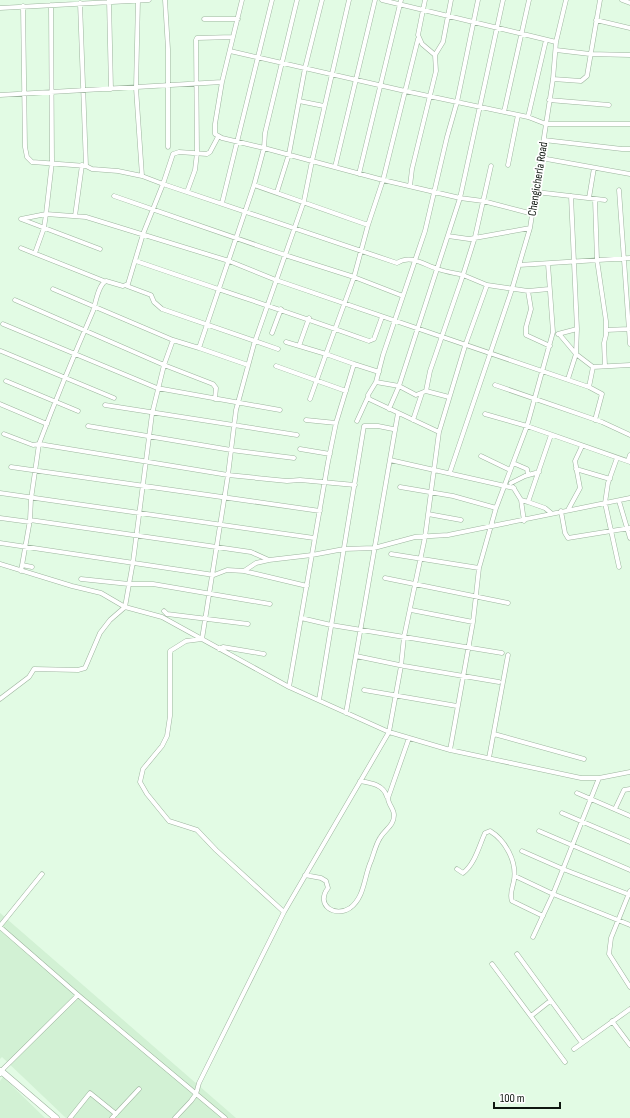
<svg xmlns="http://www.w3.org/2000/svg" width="630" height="1118" viewBox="0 0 630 1118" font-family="'Sofia Sans Condensed',sans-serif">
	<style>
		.built { fill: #d2f1d4 }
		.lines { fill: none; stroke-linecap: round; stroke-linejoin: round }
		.street-casing { stroke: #9db49e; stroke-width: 5 }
		.secondary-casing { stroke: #9db49e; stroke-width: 7 }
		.street { stroke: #fff; stroke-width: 4 }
		.secondary { stroke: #fff; stroke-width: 6 }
		.labels { text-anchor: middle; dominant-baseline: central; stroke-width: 3.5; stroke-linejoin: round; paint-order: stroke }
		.street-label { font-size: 12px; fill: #0f1710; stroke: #fff }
	</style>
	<rect width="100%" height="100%" fill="#e2fbe4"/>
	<path class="built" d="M0 913 236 1118H66L2 1057 0 1059Z
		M3 1077 45 1118H0V1081Z"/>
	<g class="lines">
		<g class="street-casing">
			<path id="street" d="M109 0 111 89
				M165 0 168 49V147
				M349 0 312 161 383 180 460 198 503 0
				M382 0 556 42
				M622 0 630 3
				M80 3 86 166 92 169 118 171 142 176
				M51 5 52 162 46 214 86 217 229 261 276 280 589 387 602 394 595 420
				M23 6 25 147 27 157 32 162 86 166
				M0 8 149 0
				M204 19H238
				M596 20 630 28
				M556 50 590 54 630 55
				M230 51 405 91 528 117 546 124H630
				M435 55 443 42 451 0
				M553 79 581 81 587 76 600 0
				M222 82 215 124V134L222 138 264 148 254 185
				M0 95 222 82 242 0
				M549 100 609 105
				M299 101 324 106
				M504 112 529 0
				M528 117 546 40
				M218 137 210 152 207 154 179 152 173 154 163 184 397 263C411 254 424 265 438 269 446 272 455 273 463 275L430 371 426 391 449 397
				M544 140 622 149H630
				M541 158 630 174
				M508 165 518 115
				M335 167 375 0
				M359 174 401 0
				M410 186 412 169 436 71 435 55 422 44 418 35 425 0
				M619 190 630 344
				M187 192 195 170 197 153 196 40 197 38 233 37
				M277 192 289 154 305 68 322 0
				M536 192 605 200
				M114 196 285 255 354 277 403 296
				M571 196 577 329
				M589 198 594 168
				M595 199 597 260 606 321V335L604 343 605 366
				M222 203 272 0
				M75 216 82 165
				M368 225 383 180 418 39
				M448 236 469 239 530 228
				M21 248 104 281
				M35 253 44 228 46 214 21 219 100 249
				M136 261C214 288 292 313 369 341L374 339 382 317
				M519 265 630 258
				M487 285 463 275 475 237 491 166
				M127 286 151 295 154 302 162 309 278 349
				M53 289 173 340
				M528 291 531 309 526 327V335L550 346
				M15 300 164 365 213 384 216 388 215 399
				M3 324 157 388 280 410
				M606 330 629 329
				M272 333 281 309
				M558 334 577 329 576 354 568 379
				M560 335 576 354 593 367 630 365
				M286 342 326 354 310 399
				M299 346 309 318
				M199 348 248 365
				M1 351 114 398
				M354 364 379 372
				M276 366 346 391
				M6 381 78 411
				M376 382 399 386 389 409
				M495 385 602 422 630 435
				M589 387 593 367
				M426 391 416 395 399 386 460 198 483 201 533 214
				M0 404 47 424
				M105 405 297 435
				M485 414 527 426 630 462
				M306 420 336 423
				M413 420 422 393
				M357 421 368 397
				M88 426 231 450 294 458
				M439 432 369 399 368 395 376 382 383 355 425 231 447 137 457 102 478 0
				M4 434 33 445 39 444C56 399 74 355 93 311 96 302 98 285 106 281L123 286 128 284 143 234 163 184 142 176 136 88 138 0
				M300 449 330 454
				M481 456 510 470
				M617 458 608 483 605 503 619 567
				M390 460 514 488
				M628 461 630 455
				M513 463 527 469 528 475
				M11 467 320 511
				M576 469 610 479
				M450 472 512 289 530 228 553 79 556 42 566 0
				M511 483 525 476 539 472
				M400 487 453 496 496 508 527 426 553 332 548 264
				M513 487 521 500
				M0 493 314 538
				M619 501 630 538
				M528 502 545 508 551 513
				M568 510 580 488 575 461 582 446
				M561 511 565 533 568 538 630 528
				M428 514 461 520
				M0 518 30 522
				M30 520 251 552 269 560
				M524 521 521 500 528 502 551 435
				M0 543 214 575 227 570 244 571 256 563 269 560 312 555 344 549 374 548 415 537 448 535 630 498
				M391 554 479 568
				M0 564 72 586 101 593 125 607 162 617 289 687 389 732 450 750 581 778H599L630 772
				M22 565 32 567
				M21 571 30 520 31 499 39 444 228 475 287 481 300 480 355 485
				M244 571 307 586
				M385 578 508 603
				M81 579 129 584H153L270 604
				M411 610 473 622 450 750
				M164 611 167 614 248 624
				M301 618 331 625 502 653
				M473 622 479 568 496 508
				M219 649 223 647 264 654
				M356 656 404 666 499 682
				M364 690 457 706
				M0 699 29 677 34 669 78 670 85 668 100 633 110 620 125 607 133 562 152 414 164 365 173 340 199 348 254 185 368 225 354 277 326 354 354 364 336 423 328 462 289 687
				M319 700 364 426H378L393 429
				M346 713 398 413
				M494 734 584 759
				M489 758 508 655
				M599 778 563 869 630 895
				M360 781C372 783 384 785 387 797
				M577 793 630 816
				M615 809 624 790 630 789
				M562 813 630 842
				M539 831 630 870
				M522 851 563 869 553 894 630 925
				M457 869 463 873C475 864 479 846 485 833L490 831C505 840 517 861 514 880 513 887 509 894 512 901L543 916
				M305 875 321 878 326 881 328 888C315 905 335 918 350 908 365 897 364 876 371 861 374 853 376 844 380 838 385 829 394 826 394 815 394 809 388 804 388 798L409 738
				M515 876 553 894 533 937
				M630 891 611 938 609 954 630 987
				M284 912 216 850 197 830 169 821 147 794 140 782 143 769 162 746 167 736 170 716V651L186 641 202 639 228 475 236 410 254 344 304 201 312 161 264 148 265 133 297 0
				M0 926 42 874
				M0 927 78 995 225 1118
				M517 954 582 1043
				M492 964 565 1062
				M531 1016 550 1001
				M612 1021 630 1045
				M574 1049 630 1009
				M1 1071 78 995
				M70 1118 90 1093 116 1114
				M112 1118 139 1089
				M175 1118 191 1101 196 1094 199 1083 284 912 389 732 401 666 404 637 425 537 439 432 465 346 487 285 528 291 549 289"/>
		</g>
		<g class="secondary-casing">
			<path id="secondary" d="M0 1073 1 1071 56 1118"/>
		</g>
		<use href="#street" class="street"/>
		<use href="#secondary" class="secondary"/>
	</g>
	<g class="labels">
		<g class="street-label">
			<text transform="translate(538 179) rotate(-81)">Chengicherla Road</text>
		</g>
	</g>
	<path d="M494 1102v6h66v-6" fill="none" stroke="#0f1710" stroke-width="2"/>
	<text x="500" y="1102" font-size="12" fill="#0f1710" stroke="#ffffff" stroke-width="3" paint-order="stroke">100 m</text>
</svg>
